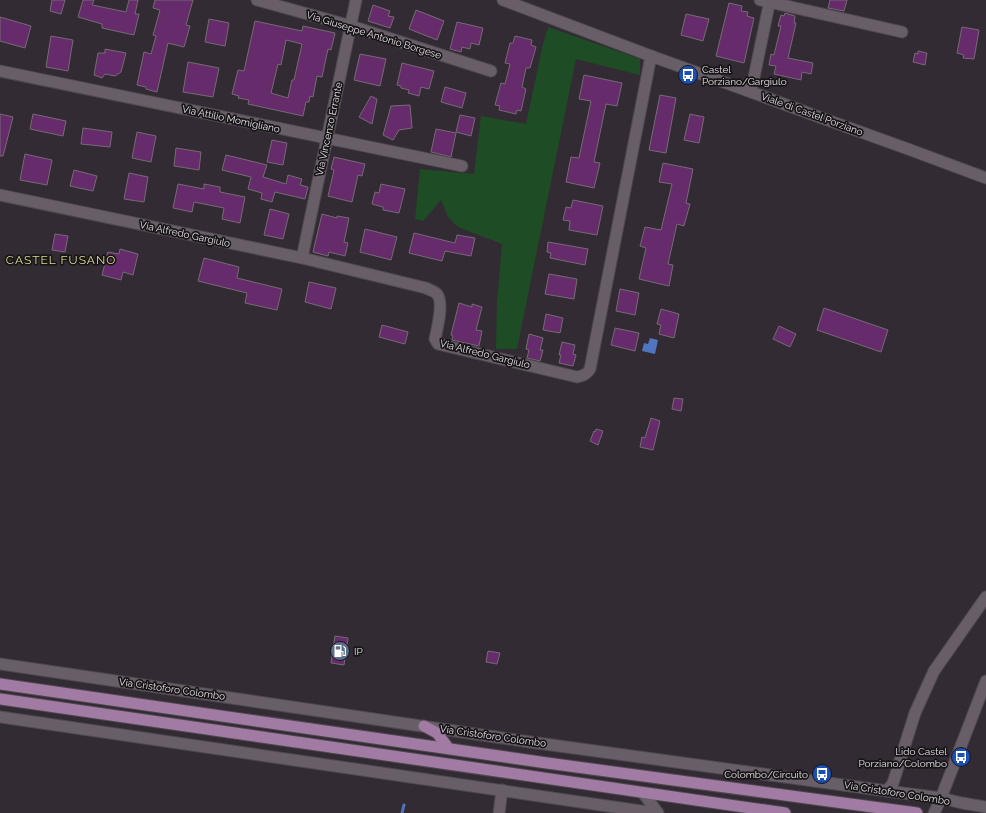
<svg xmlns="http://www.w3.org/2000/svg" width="986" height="813" viewBox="0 0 986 813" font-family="Raleway,sans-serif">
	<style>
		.green { fill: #1e4c25 }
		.water { fill: #5174bf }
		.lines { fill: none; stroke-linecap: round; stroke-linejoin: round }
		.stream { stroke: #5174bf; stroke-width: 3 }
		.building { fill: #662b6b; stroke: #746b74; fill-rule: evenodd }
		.minor-casing { stroke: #4e484f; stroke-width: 13 }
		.tertiary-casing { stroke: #4e484f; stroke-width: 13 }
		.primary-casing { stroke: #4e484f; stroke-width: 13 }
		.minor { stroke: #675e67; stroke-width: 11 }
		.tertiary { stroke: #675e67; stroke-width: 11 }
		.primary { stroke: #a17ba4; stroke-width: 11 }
		.labels { text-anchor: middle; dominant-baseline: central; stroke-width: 3.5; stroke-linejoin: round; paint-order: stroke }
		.street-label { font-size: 10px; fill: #e2dde2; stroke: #181518 }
		.poi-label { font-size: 10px; fill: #e2dde2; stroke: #181518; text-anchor: start }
		.quarter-label { font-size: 12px; letter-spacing: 1px; fill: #dada8c; stroke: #181518 }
	</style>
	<rect width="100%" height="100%" fill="#332b33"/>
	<path class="green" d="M548 27 640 59V75L576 59 517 349H496L497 302 502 244 458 227 448 217 441 200 423 221 415 219 420 169 474 174 481 116 526 124 542 48Z"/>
	<path class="water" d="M650 338 658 340 655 354 642 351 644 343 648 344Z"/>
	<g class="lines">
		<path class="stream" d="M402 813 404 805"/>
	</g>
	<path class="building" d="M52 0H65L61 14 50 11Z
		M83 0H94L92 5 126 12 129 0H138L135 14H139L134 35 102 28V24L78 17Z
		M155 0H193L186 25 190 26 184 47 168 43 157 92 146 89V87L137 85 144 52 151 54 156 36 153 35 160 10 153 8Z
		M830 0H847L844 11 828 8Z
		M729 3 742 6 741 11 748 12 747 16 754 18 744 63 716 56Z
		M373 5 390 11 388 16 394 17 390 28 368 21Z
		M416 10 444 21 437 40 409 29Z
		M785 13 795 16 794 23H796L788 58 813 63 811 74 802 72 801 80 774 74 776 66 769 65 771 54 774 55 781 26H778L781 15 784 16Z
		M686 14 709 19 703 41 681 35Z
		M0 17 31 26 25 48 0 41Z
		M209 19 229 23 225 46 205 42Z
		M255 21 302 31 303 26 335 33 331 50 328 49 322 77 317 76 313 97 310 96 309 102H306L303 116 248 104 249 100 238 98 239 96 232 94 238 70 244 71ZM286 40 302 44 294 80H292L288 98 271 93 278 64 281 65Z
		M457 22 483 28 479 45 471 43 470 49 462 47 461 52 450 49Z
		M962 27 979 30 974 59 963 58 964 55 957 53Z
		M51 36 73 40 68 71 46 67Z
		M515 36 532 40 531 45 536 47 530 68H526L522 87 526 89 521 111 517 110 516 114 499 110 500 106 495 105 501 83 505 84 510 64 505 63 510 43H513Z
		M105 49 126 53 121 72 115 76 105 74 102 78 94 75 98 53H105Z
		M918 51 927 53 925 65 913 62 915 53 918 54Z
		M360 54 386 59 380 86 354 80Z
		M188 62 219 68 213 97 183 92Z
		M402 63 434 71 429 89 421 87 419 96 408 93 409 90 401 88V86L397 85Z
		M584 75 622 83 617 106 606 104 594 162 600 163 594 188 566 182 571 157 579 158 591 101 579 99Z
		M445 87 466 93 462 108 441 102Z
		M660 95 676 98 666 153 649 150Z
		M371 96 377 99 372 124 359 117Z
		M410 105 412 128 399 130 393 140 383 135 391 106Z
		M0 114 13 117 3 156H0Z
		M33 114 66 121 63 136 30 129Z
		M690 114 704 117 699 143 684 140Z
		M460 115 475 118 471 136 456 132Z
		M83 128 112 132 110 147 81 144Z
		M436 129 456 133 451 157 431 152Z
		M137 132 156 136 151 162 132 158Z
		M272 140 287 143 283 165 267 162Z
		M176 148 201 152 199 170 174 166Z
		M25 154 52 160 47 185 20 180Z
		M226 155 267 165 263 177 286 184 288 175 302 179 300 185 308 187 305 199 275 192 272 202 261 199 262 193 248 189 251 177 222 170Z
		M334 157 365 164 362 176 358 175 352 202 328 196 334 170 331 169Z
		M663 163 693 169 686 203 690 204 684 226 677 224 668 264 673 265 669 286 639 279 646 248 640 246 645 227 661 230 672 184 659 182Z
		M74 170 97 176 93 191 70 186Z
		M129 173 148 177 144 202 124 199Z
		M178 184 204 189V184L220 187V192L245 197 240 223 222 219 224 208 194 202 192 212 173 208Z
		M381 184 405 189 399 213 383 210V207L372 204 375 192 379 193Z
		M573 200 603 206 597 235 569 230 570 221 563 220 566 207 571 208Z
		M270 209 289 214 283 239 264 235Z
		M322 214 337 218V216L349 218 344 242 348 243 345 256 329 252 328 256 313 252Z
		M365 229 397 237 391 260 360 252Z
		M414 233 455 243 457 235 475 238 471 256 445 251 442 261 409 253Z
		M55 234 68 236 65 252 52 250Z
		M548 242 588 249 585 265 550 258 551 253 547 252Z
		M120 249 138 254 133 275 123 272 121 280 102 275 108 252 119 254Z
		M204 258 239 267 237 278 282 289 277 310 245 303 247 293 198 281Z
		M549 274 577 279 574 299 545 294Z
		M309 282 336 288 331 309 305 302Z
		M620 289 639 293 635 315 616 311Z
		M459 303 472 307V304L482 307 476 330 482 331 479 346 452 340 453 336 451 335Z
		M824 308 888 330 881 352 817 330Z
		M661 309 679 314 674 338 659 334 661 325 657 324Z
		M546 314 563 318 560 333 543 330Z
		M382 325 408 332 405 344 379 337Z
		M779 326 796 334 790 347 773 339Z
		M615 328 639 333 635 351 611 345Z
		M529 334 543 338 540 350H543L540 361 527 358 529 350 526 349Z
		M562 342 575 345 573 354 576 355 573 366 559 363 561 355H559Z
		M674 398 683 399 681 411 672 409Z
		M651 418 660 421 653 450 640 447 642 437 645 438Z
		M596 429 603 431 598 445 590 441 594 431 595 432Z
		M335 636 348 638 344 665 331 663Z
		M488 651 500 653 497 664 486 662Z"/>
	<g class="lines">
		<g class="minor-casing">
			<path id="minor" d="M257 0 351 26 491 71
				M760 0 902 32
				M0 71 462 166
				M751 92 770 0
				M0 195 302 258 426 288C429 290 435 291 437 294 444 302 437 330 435 339L438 344 577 377C584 376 587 374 590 369L651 56
				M302 258 356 0
				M887 791 893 783 915 713 934 671 986 597
				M643 793 658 813
				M499 813 502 790"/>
		</g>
		<g class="tertiary-casing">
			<path id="tertiary" d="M503 0 651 56 751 92 819 117 908 149 986 178
				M0 664 530 742 887 791 941 798 962 803 986 807
				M0 717 655 813
				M934 813 941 798 986 681"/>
		</g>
		<g class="primary-casing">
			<path id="primary" d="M0 684 547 763 917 813
				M0 699 785 813
				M424 726 437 733 449 749"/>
		</g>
		<use href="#minor" class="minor"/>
		<use href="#tertiary" class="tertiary"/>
		<use href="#primary" class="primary"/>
	</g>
	<defs>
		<g id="bus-disc" transform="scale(1)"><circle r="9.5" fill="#1a4fb4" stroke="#181518"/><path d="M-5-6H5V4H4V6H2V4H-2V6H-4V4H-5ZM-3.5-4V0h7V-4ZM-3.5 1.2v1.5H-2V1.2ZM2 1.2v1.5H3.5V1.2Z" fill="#fff"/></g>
		<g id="fuel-disc" transform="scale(1)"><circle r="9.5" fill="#5c6f8a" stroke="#181518"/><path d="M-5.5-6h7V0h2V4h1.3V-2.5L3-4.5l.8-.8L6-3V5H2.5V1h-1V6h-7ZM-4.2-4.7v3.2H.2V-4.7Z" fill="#fff"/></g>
	</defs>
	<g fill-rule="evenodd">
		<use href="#bus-disc" x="688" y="75"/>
		<use href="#fuel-disc" x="340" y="651"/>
		<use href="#bus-disc" x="961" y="757"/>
		<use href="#bus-disc" x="822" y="774"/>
	</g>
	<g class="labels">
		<g class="street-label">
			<text transform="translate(374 35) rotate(17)">Via Giuseppe Antonio Borgese</text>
			<text transform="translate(812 114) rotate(20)">Viale di Castel Porziano</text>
			<text transform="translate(231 119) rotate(12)">Via Attilio Momigliano</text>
			<text transform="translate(329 129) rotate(-78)">Via Vincenzo Errante</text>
			<text transform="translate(185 234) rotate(12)">Via Alfredo Gargiulo</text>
			<text transform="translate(485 354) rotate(14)">Via Alfredo Gargiulo</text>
			<text transform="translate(172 689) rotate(8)">Via Cristoforo Colombo</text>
			<text transform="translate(493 736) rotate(8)">Via Cristoforo Colombo</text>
			<text transform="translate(897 793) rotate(9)">Via Cristoforo Colombo</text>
		</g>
		<g class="poi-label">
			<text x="702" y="69">Castel<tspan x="702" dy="12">Porziano/Gargiulo</tspan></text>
			<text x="354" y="651">IP</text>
			<text x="947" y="751" text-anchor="end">Lido Castel<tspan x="947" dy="12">Porziano/Colombo</tspan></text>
			<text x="808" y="774" text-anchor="end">Colombo/Circuito</text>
		</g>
		<g class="quarter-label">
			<text x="61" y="260">CASTEL FUSANO</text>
		</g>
	</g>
</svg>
